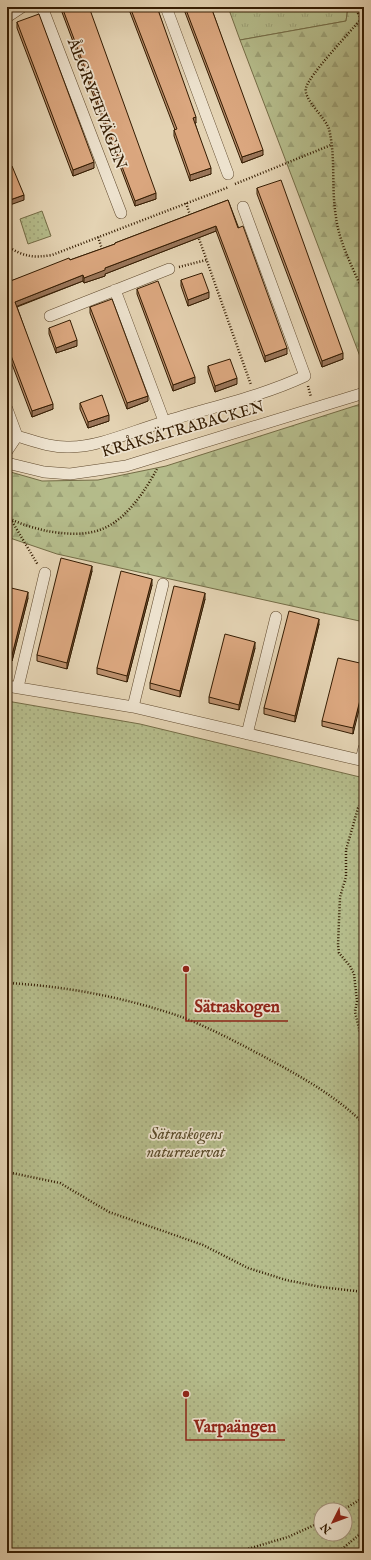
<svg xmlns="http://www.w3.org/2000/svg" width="371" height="1560" viewBox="0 0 371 1560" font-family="'IM FELL English',serif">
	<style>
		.grass { fill: url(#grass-tufts); stroke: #746c46 }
		.forest { fill: url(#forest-firs); stroke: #746c46 }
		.park { fill: url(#park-dots); stroke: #746c46; fill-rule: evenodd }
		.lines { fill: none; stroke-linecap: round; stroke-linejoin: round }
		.street-casing { stroke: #604a2e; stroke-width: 12 }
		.path { stroke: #341c02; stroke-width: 2.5; stroke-dasharray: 1 2; stroke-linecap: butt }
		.street { stroke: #ede2ce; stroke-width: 11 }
		.wall { fill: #bc906d; stroke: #341c02 }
		.shaded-wall { fill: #997559; stroke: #341c02 }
		.building { fill: #dba77f; stroke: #341c02 }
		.labels { text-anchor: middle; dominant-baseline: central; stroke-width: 3.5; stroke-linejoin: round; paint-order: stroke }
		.street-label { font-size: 16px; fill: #341c02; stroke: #ede2ce }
		.park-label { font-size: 16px; font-style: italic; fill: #5b4c2b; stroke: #ede2ce }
		.leader { fill: none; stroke: #8f2418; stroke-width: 1.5 }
		.callout-dot { fill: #8f2418; stroke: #ede2ce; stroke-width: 1.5 }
		.callout-label { font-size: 17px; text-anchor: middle; font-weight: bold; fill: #8f2418; stroke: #ede2ce; stroke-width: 3.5; stroke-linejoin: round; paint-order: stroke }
	</style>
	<defs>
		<pattern id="grass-tufts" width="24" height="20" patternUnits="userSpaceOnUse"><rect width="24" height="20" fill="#b5bc8b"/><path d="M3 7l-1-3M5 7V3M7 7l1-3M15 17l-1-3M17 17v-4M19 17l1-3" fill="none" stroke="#9ca176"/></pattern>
		<pattern id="forest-firs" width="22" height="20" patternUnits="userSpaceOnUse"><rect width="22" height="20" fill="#b5bc8b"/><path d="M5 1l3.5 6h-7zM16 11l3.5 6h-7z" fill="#9ca176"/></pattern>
		<pattern id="park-dots" width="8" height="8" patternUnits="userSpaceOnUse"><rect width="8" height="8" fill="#b5bc8b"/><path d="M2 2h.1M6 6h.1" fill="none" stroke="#9ca176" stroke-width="1.8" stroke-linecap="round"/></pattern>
	</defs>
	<rect width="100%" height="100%" fill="#e4d3b3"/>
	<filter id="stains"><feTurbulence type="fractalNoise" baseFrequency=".005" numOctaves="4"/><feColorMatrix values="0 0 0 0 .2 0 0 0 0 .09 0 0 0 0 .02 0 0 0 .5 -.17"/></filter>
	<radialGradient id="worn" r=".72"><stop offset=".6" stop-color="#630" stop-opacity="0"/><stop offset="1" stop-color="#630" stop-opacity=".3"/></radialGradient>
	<path class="grass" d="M228 7H348L346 21 240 40Z"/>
	<path class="forest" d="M348 7H364V367L240 40 346 21Z
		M364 403V622L57 554 7 537V471L42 481 98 480 166 466Z"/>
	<path class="park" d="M42 211 51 236 28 244 20 219Z
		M7 701 140 724 364 778V1553H7ZM321 1510H345V1534H321Z"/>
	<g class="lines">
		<g class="street-casing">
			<path id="street" d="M42 7 121 213
				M166 7 228 174
				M7 17 22 7
				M115 290 164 421
				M50 316 169 269
				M7 409 17 436
				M7 451 17 436C34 441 52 448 70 447 100 447 135 430 164 422 211 407 260 397 305 376L243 207
				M7 463 44 472 70 474 126 466 364 393
				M7 686 133 707 364 761
				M18 687 45 573
				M133 707 163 584
				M247 734 276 617
				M361 760 364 748"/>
		</g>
		<path class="path" d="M359 7 358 13 361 19 364 20
			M361 19C350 32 309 75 306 88 303 99 325 117 329 129 336 158 331 188 336 217 339 243 354 270 364 294
			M235 184 331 145
			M186 203 191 218
			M198 236 251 385
			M98 237 103 252
			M7 246C24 257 34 258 52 255L229 187
			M179 267 206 260
			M308 386 311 397
			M7 517C19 524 34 528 47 531 64 534 86 536 102 529 126 520 145 491 157 469
			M7 522 10 518 38 565
			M364 801 358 808 346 850V877L340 897 338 945 339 953 350 966 354 974 357 1001 355 1012 364 1049
			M7 983C65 986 123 997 179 1016 209 1027 246 1047 274 1062 307 1080 338 1098 364 1124
			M364 1054 361 1070 364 1079
			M7 1172 60 1183 109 1212 203 1245 248 1268 286 1280 321 1287 364 1292
			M343 1510 364 1497
			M234 1553 288 1537 321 1522
			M337 1553 364 1531"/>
		<use href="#street" class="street"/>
	</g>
	<path class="wall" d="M60 7H62L156 199 135 206Z
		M128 7H157L196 123H195L211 174 190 181 174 136V130H175Z
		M183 7H211L263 155 242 163Z
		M17 22 94 168 73 176 17 28Z
		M257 188 343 359 322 367 257 194Z
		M228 200 287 354 265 362 216 231 105 274V276L84 283 83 281 17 307 53 409 32 417 7 351V280L8 282 115 244V243Z
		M181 280 209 298 188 306 181 286Z
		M137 289 195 383 173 391 137 294Z
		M90 307 148 401 127 409 90 313Z
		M49 328 77 346 56 353 49 334Z
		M208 366 237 384 215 392 208 372Z
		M80 403 109 421 88 428 80 409Z
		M92 571 67 669 37 661V655Z
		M152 585 127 682 97 674V668Z
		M7 587 28 598 12 661 7 659Z
		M205 599 180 697 150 689V683Z
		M319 624 295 722 264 714V708Z
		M255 648 239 710 209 703V697Z
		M364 664 353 734 322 726V721Z"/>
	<path class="shaded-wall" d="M196 117V123L193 124V118Z
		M263 150V155L242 163V157Z
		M94 162V168L73 176V170Z
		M211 168V174L190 181V175Z
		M156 193V199L135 206V201Z
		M24 195V200L7 206V201Z
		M216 226V231L105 274V276L84 283V278L105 268Z
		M83 275V281L15 307V302Z
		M209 292V298L188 306V300Z
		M77 340V346L56 353V348Z
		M287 348V354L265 362V356Z
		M343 353V359L322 367V361Z
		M195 377V383L173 391V385Z
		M237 378V384L215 392V386Z
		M148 396V401L127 409V403Z
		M53 404V409L32 417V411Z
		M109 415V421L88 428V422Z
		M92 566V571L67 669V663Z
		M152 579V585L127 682V676Z
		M28 592V598L12 661V655Z
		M205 593V599L180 697V691Z
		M319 619V624L295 722V716Z
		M255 642V648L239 710V705Z
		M364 684V690L353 734V728Z"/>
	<path class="building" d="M62 7H89L156 193 135 201Z
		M130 7H157L196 117 193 118 211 168 190 175 174 130 177 129Z
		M185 7H211L263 150 242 157Z
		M39 14 94 162 73 170 17 22Z
		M7 163 9 168 12 166 24 195 7 201Z
		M281 180 343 353 322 361 257 188Z
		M228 200 238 228 243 226 287 348 265 356 216 226 105 268V270L84 278 83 275 15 302 53 404 32 411 7 345V280L8 282 69 258 70 260 115 244V243Z
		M202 273 209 292 188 300 181 280Z
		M158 281 195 377 173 385 137 289Z
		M112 299 148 396 127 403 90 307Z
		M70 320 77 340 56 348 49 328Z
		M230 359 237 378 215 386 208 366Z
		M102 395 109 415 88 422 80 403Z
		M61 558 92 566 67 663 37 655Z
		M121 571 152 579 127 676 97 668Z
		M174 586 205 593 180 691 150 683Z
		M7 587 28 592 12 655 7 654Z
		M289 611 319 619 295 716 264 708Z
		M225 634 255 642 239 705 209 697Z
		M338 658 364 664V684L353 728 322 721Z"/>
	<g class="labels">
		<g class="street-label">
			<text transform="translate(96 104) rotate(69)">ÅLGRYTEVÄGEN</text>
			<text transform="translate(183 430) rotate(-16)">KRÅKSÄTRABACKEN</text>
		</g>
		<g class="park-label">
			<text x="186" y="1135">Sätraskogens<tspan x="186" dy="18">naturreservat</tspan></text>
		</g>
	</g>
	<path class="leader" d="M186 969L186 1021H288M186 1394L186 1440H285"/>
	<g class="callout-dot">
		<circle cx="186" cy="969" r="4"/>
		<circle cx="186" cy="1394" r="4"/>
	</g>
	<g class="callout-label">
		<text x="237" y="1012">Sätraskogen</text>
		<text x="235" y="1432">Varpaängen</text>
	</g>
	<rect width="371" height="1560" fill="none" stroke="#e4d3b3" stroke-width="24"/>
	<rect x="8" y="8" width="355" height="1544" fill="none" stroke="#341c02" stroke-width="2"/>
	<rect x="12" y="12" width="347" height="1536" fill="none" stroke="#341c02"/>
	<g transform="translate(333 1522) rotate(228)"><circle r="19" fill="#ede2ce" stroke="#a3937c"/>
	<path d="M0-3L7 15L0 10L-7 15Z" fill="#8f2418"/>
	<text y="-6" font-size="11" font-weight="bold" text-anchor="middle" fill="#341c02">N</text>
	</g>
	<rect width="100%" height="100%" filter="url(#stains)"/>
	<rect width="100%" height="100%" fill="url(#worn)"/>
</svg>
